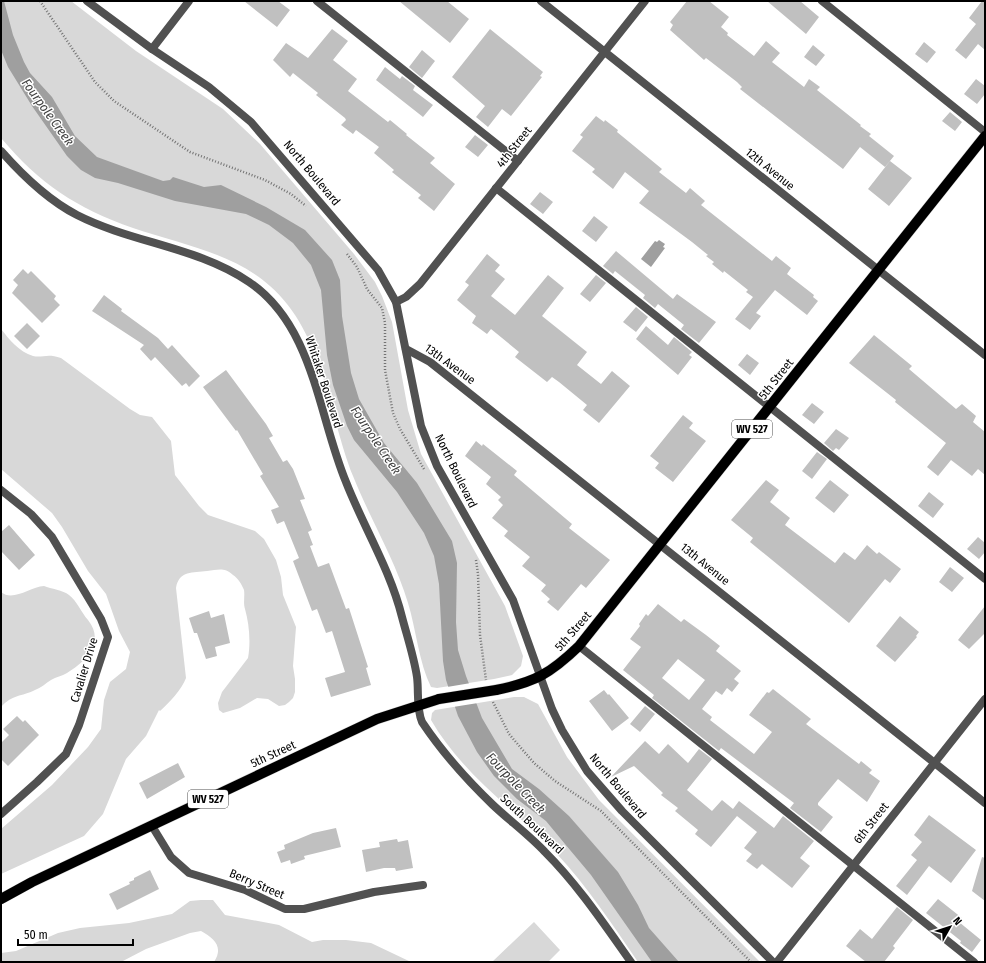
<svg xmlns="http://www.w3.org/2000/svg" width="986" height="963" viewBox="0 0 986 963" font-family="'Fira Sans Condensed',sans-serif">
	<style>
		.green { fill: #d8d8d8 }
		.water { fill: #9f9f9f }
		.pier { fill: #fff }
		.building { fill: #c0c0c0; fill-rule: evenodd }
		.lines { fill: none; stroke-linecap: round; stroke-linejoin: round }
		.primary-casing { stroke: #dbdbdb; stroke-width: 11 }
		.path { stroke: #737373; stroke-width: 2.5; stroke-dasharray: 1 2; stroke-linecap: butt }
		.service { stroke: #515151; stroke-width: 8 }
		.minor { stroke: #515151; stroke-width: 8 }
		.tertiary { stroke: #515151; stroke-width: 8 }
		.primary { stroke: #000; stroke-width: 10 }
		.primary-bridge-casing { stroke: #dbdbdb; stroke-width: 11; stroke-linecap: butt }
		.primary-bridge { stroke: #000; stroke-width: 10 }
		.labels { text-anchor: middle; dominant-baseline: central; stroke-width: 3; stroke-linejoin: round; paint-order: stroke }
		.shield { fill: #fff; stroke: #4c4c4c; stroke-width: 1 }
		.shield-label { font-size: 11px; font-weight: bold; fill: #000 }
		.street-label { font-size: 12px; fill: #000; stroke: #fff }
		.water-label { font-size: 13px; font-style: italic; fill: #404040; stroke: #fff }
	</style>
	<rect width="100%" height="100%" fill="#fff"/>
	<path class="green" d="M1 1H71L136 51 223 109 260 144 354 254 375 282 382 296 392 322 408 410 421 454 505 606 523 656 521 666 512 675 494 679 437 688 431 687C419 663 416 629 408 603 395 559 370 519 353 476 328 412 324 334 270 286 232 252 179 244 133 228 76 208 40 184 1 138Z
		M1 329C9 339 19 352 33 356 43 358 47 353 61 358L130 409 140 415 152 417 171 441 175 475 199 506 208 515 255 531 264 539 276 560 281 577 283 595 296 627 293 666 295 679V692L293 698 289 702 285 705 279 706 268 699 257 698 240 708 223 713 219 710 218 703 222 692 248 658C251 642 249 623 245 609 243 603 245 596 244 590 242 585 238 578 233 575 224 567 218 570 207 571 193 573 179 570 176 588L186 678C182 689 169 703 160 711L159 710 146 736 126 759 103 814 84 836 1 874V829L52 785 88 747 101 729 104 700 110 682 126 669 130 652 119 631 106 594 88 571 62 527 52 513 1 469Z
		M44 586C51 589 63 590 69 595 77 601 81 612 88 620 105 641 87 661 67 673 62 676 56 677 51 680 46 683 41 688 35 690 21 697 13 694 1 707V592C13 602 30 587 44 586Z
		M514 697H524L538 704 567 757 599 800 760 962H638C612 924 587 886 556 853 513 808 463 775 431 720L432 713 435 710Z
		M201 900H213L225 915 279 925 312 942 323 940H346L371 943 411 962H214C224 947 214 938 201 931L190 933 146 949 121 962H1V953L16 951 58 933 80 928 129 923 172 914 190 901Z
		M534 922 560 950 548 962H492Z"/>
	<path class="water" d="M1 1H4L13 35 24 62 30 73 52 97 75 136 97 157 163 181 170 180 173 177 204 187 221 185 266 207 305 230 332 260 340 280 342 316 351 373 359 399 384 443 417 483 452 541 457 563 456 622 458 650 466 676 482 718 512 769 539 789 569 816 618 872 638 905 649 928 679 962H652L591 875 565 844 546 821 517 799 494 776 477 752 458 716 446 680 443 661 439 584 434 556 424 533 397 492 354 440 347 426 333 385 327 355 321 290 311 265 293 243 269 225 246 214 175 201 118 183 95 178 81 170 67 156 32 106 8 67 1 50Z
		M659 240 665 244 663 247 665 248 651 267 641 259 655 241 657 242Z"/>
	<path class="pier" d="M471 683 478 703 453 707 447 687Z"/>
	<path class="building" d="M244 1H278L290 10 277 27Z
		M399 1H447L469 19 450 43Z
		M687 1H709L729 17 721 27 728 33 727 35 754 56 766 41 780 53 772 62 804 87 809 79 820 87 817 90 861 125 860 126 871 134 869 136 894 156 885 167 860 147 843 169 740 89 742 87 737 82 706 58 704 60 670 30 673 25 670 22Z
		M767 1H800L819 17 806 34Z
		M982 1H985V50L978 44 966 59 955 50 976 24 969 18Z
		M332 29 348 41 333 60 357 79 348 91 388 122 390 120 407 134 406 135 435 158 430 163 455 184 434 211 418 198 421 195 392 172 394 170 374 153 379 147 356 130 353 134 341 125 346 120 345 118 316 95 318 93 293 73 290 77 273 60 286 43 308 58Z
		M490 29 543 72 540 76 542 77 511 116 502 109 488 127 476 117 485 106 452 77Z
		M924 42 936 52 927 63 915 54Z
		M813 45 825 55 816 66 804 57Z
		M422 50 435 61 422 78 409 67Z
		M385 67 400 79 402 76 415 86 413 90 433 105 423 117 376 80Z
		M976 79 985 86V94L977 104 964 94Z
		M950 112 962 122 955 131 942 121Z
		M596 116 604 122 605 120 618 130 617 132 662 169 659 172 686 193 690 188 705 201 701 205 772 261 776 256 791 268 787 274 814 295 813 297 818 301 807 315 775 290 756 313 761 316 750 330 735 319 753 297 746 292 748 290 724 271 723 273 712 264 714 262 706 256 708 255 692 242 639 203 649 191 625 172 613 189 592 172 595 169 572 151 583 137 580 135Z
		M475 135 488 145 478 157 465 147Z
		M890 161 912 178 889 206 868 189Z
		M540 192 553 202 543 214 530 204Z
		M594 216 608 227 596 242 582 231Z
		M616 251 673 299 677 294 716 322 699 343 681 329 684 325 658 304 655 308 643 298 645 295 615 271 613 274 603 266Z
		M487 254 500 265 495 271 505 279 491 296 515 315 548 275 564 288 542 316 587 352 577 365 601 384 612 371 630 386 599 423 583 410 587 405 559 382 552 377 547 382 515 357 519 352 491 329 487 334 472 323 476 316 457 300 469 285 465 282Z
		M23 269 28 274 31 271 56 296 54 299 60 305 42 323 12 293 18 285 13 280Z
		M596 275 606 283 590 302 580 294Z
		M104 295 122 309 121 311 158 338 168 349 172 345 200 376 189 387 186 383 182 386 155 357 151 361 140 349 144 345 92 311Z
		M636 307 648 317 636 332 623 322Z
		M27 323 40 336 27 349 14 336Z
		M646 326 668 345 674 337 692 352 689 355 692 357 678 375 636 339Z
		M874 335 912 366 909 369 956 409 962 404 976 416 973 422 985 432V475L978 469 972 476 951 460 938 476 927 467 946 443 895 402 896 400 849 363Z
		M747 354 759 363 750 375 738 365Z
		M226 370 266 424 273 436 269 438 283 462 287 460 293 469 305 499 300 500 312 530 308 532 313 545 310 546 318 567 329 563 346 609 349 608 368 667 366 668 371 685 331 697 325 678 345 672 332 631 326 633 317 609 312 611 293 561 299 558 284 521 277 524 271 510 279 507 260 476 263 474 237 430 236 431 203 387Z
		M812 403 824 412 814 424 802 415Z
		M683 415 693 423 689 428 706 441 673 482 655 468 659 463 650 456Z
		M836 429 849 438 839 450 836 448 833 451 824 443Z
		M476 441 482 446 483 444 517 471 514 475 572 524 569 528 610 560 586 588 581 584 558 611 547 602 550 599 541 591 546 585 522 566 530 557 504 536 508 531 492 518 503 505 498 500 501 497 486 484 491 477 465 456Z
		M817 452 827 459 812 479 802 471Z
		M766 480 779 490 770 502 790 518 785 525 835 563 844 552 855 560 867 545 877 554 879 552 901 569 890 583 885 579 849 623 750 542 753 538 731 520Z
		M830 480 849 495 834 513 815 498Z
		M929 492 944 504 933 518 918 506Z
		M9 525 35 555 19 570 1 551V532Z
		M978 537 985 543V552L979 559 967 549Z
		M950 567 964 578 952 592 939 582Z
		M658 604 681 622 684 619 706 635 720 646 716 651 741 671 734 679 739 683 732 692 727 688 722 695 716 691 702 709 712 717 710 720 754 754 772 732 749 715 767 692 769 693 773 689 811 719 806 724 859 764 861 761 872 770 869 773 880 781 867 802 838 779 818 803V805L833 817 821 832 790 808 794 803 721 748 719 751 652 698 654 695 623 670 641 647 630 639 640 626 639 624 646 614 648 616ZM678 659 705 680 689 700 662 678Z
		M985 606V633L969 649 958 640Z
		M209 611 211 618 224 614 230 643 215 647 217 656 206 659 197 633H194L189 618Z
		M900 616 919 632 916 636 917 637 895 662 876 646Z
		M604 690 608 695 609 694 629 718 612 731 589 701Z
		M645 706 655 714 640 732 630 724Z
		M17 716 23 722 25 720 39 735 8 766 1 759V743L9 735 3 729Z
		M645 741 659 754 668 744 688 763 699 749 712 759 687 790 712 811 722 800 733 809 739 801 774 828 783 816 814 841 800 858 810 866 792 888 762 864 757 869 746 861 752 854 744 848 757 832 737 816 711 847 695 834 698 830 675 811 678 808 661 795 663 793 634 766 611 777Z
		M178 763 185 777 147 799 139 783Z
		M929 815 976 850 951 883 929 866 907 895 896 886 917 860 911 855 922 842 914 835Z
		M336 828 341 847 304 856 305 859 291 864 290 860 281 863 277 852 285 849 284 845 313 833Z
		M397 839 398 842 408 840 413 868 396 871 395 868H384L366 872 362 850 380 847 379 842Z
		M982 857 985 858V901L972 891Z
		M150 870 159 889 117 910 109 894 130 884 129 882 134 880V878Z
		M938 899 962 918 959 922 981 940 972 952 960 943 961 941 926 913Z
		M897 907 913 920 893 946 895 948 884 962H866L846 946 860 929 872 939Z"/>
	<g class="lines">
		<g class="primary-casing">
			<path id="primary" d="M496 690C535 682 550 674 579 646L985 136
				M1 899 32 882 377 719 439 699"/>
		</g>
		<path class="path" d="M40 1 95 82 114 101 190 152 265 180 291 194 306 206
			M347 254 357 267 367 289 382 308 385 323V370L393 413 400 429 424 469
			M476 560 478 574 480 635 486 680
			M493 702 509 734 534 763 555 781 601 811 751 962"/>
		<path class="service" d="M317 1 518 161
			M822 1 985 132
			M496 188 985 579
			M579 646 974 962"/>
		<path class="minor" d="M541 1 985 355
			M152 49 189 1
			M1 151C23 176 48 200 77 215 132 243 198 247 249 282 314 326 318 415 346 482 364 528 390 569 402 617 407 636 414 657 417 677 419 692 416 708 422 722 442 752 467 780 493 805 510 821 529 835 545 852 578 885 604 924 631 962
			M396 302 406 297 420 284 645 1
			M406 349 430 362 985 803
			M1 490 31 514 52 537 101 619 108 637 79 725 66 754 37 782 1 814
			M152 826 171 857 189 873 245 890 285 909H304L374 892 423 885
			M777 962 985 699"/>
		<path class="tertiary" d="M87 1 152 49 209 87 251 122 378 270 396 302 421 426 437 466 513 600 552 709 562 730 587 771 622 811 773 962"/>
		<use href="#primary" class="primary"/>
		<g class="primary-bridge-casing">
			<path id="primary-bridge" d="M439 699 496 690"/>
		</g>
		<use href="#primary-bridge" class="primary-bridge"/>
	</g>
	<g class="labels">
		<g class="shield">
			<rect x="732" y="420" width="40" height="18" rx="3"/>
			<rect x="188" y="790" width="40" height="18" rx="3"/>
		</g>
		<g class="shield-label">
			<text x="752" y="429">WV 527</text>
			<text x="208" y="799">WV 527</text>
		</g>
		<g class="street-label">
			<text transform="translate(514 147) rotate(-52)">4th Street</text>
			<text transform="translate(770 169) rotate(39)">12th Avenue</text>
			<text transform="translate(312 173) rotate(50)">North Boulevard</text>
			<text transform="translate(450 364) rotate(36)">13th Avenue</text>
			<text transform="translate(776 379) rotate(-52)">5th Street</text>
			<text transform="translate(324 382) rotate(72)">Whitaker Boulevard</text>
			<text transform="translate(456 471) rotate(64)">North Boulevard</text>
			<text transform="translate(705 564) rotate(39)">13th Avenue</text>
			<text transform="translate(573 631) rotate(-49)">5th Street</text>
			<text transform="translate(84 670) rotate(-73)">Cavalier Drive</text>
			<text transform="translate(273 754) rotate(-25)">5th Street</text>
			<text transform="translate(618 786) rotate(50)">North Boulevard</text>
			<text transform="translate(871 823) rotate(-52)">6th Street</text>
			<text transform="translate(532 824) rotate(43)">South Boulevard</text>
			<text transform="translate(257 884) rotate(23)">Berry Street</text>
		</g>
		<g class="water-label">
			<text transform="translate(48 112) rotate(54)">Fourpole Creek</text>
			<text transform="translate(376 440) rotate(56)">Fourpole Creek</text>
			<text transform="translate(516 783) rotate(46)">Fourpole Creek</text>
		</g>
	</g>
	<rect width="986" height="963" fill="none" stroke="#000000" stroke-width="4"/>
	<g transform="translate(950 927) rotate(51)" stroke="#ffffff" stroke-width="3" paint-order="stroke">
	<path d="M0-3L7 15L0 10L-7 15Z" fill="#000000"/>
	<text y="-6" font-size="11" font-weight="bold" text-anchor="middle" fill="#000000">N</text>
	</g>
	<path d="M18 939v6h115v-6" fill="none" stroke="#000000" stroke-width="2"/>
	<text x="24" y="939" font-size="12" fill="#000000" stroke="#ffffff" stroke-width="3" paint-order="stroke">50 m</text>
</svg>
